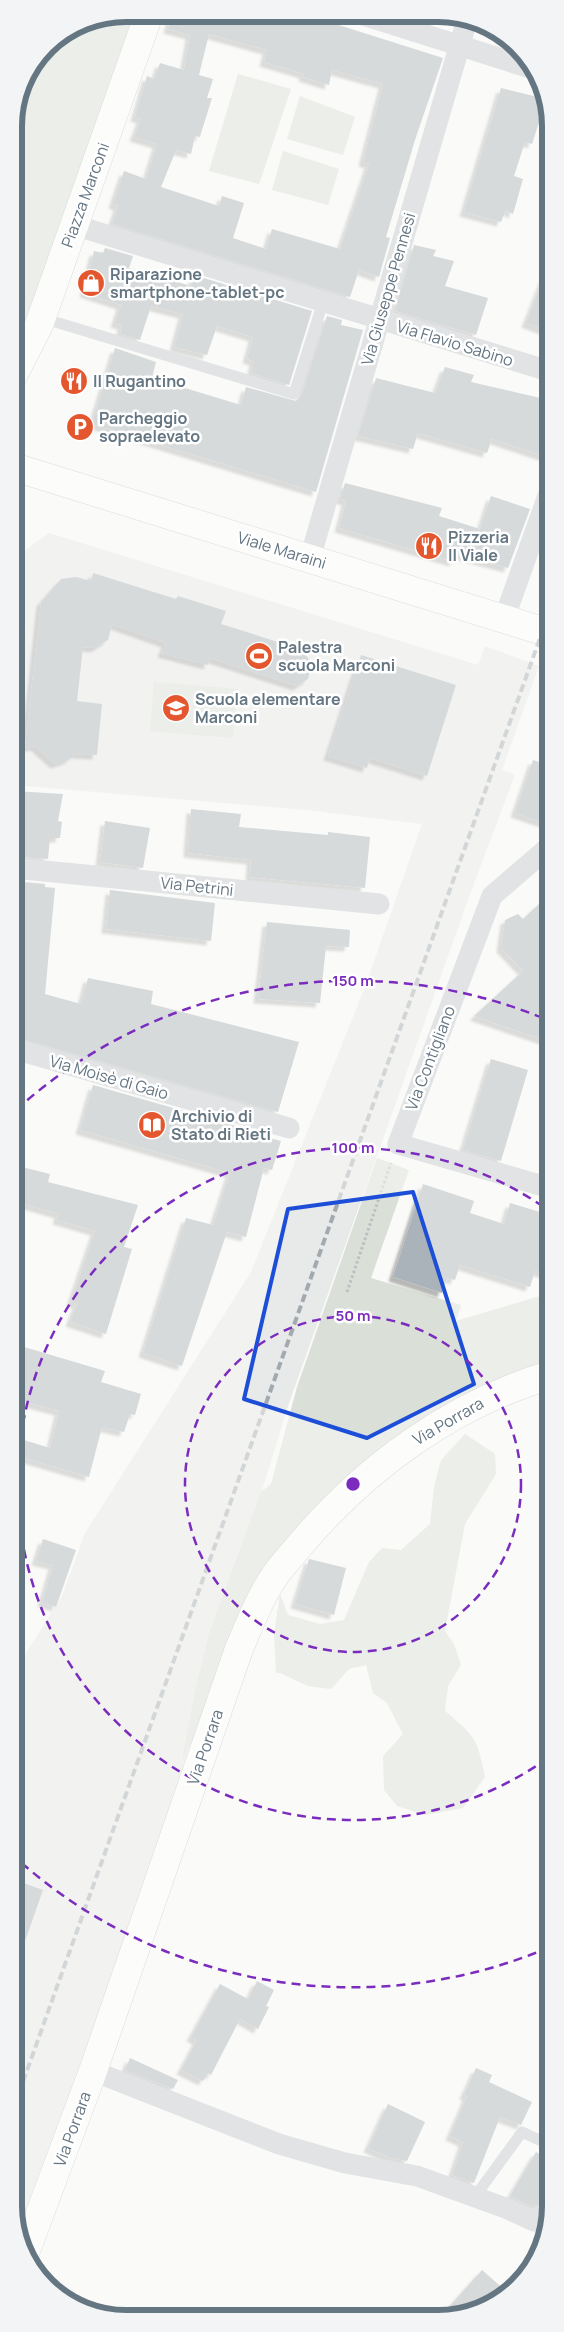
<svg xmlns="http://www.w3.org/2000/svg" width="564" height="2332" viewBox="0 0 564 2332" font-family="Manrope,sans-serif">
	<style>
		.built { fill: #e8e9e9 }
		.green { fill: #dadfd7 }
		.building { fill: #aab3b9; fill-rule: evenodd; filter: url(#shadow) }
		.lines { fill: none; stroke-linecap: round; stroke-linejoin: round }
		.secondary-casing { stroke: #b3babf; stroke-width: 29 }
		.path { stroke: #bbbfc2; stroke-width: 3; stroke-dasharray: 2.5 2.5; stroke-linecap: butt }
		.lane { stroke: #c3c8cc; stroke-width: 11 }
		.street { stroke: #c3c8cc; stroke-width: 21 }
		.secondary { stroke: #fff; stroke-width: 28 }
		.rail { stroke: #a2aab0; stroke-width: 4; stroke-dasharray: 8 4; stroke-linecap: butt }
		.marked { fill: none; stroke: #1d4ed8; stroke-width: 4; stroke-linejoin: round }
		.ring { fill: none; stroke: #7b2cbf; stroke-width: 2.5; stroke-dasharray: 9 6 }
		.labels { text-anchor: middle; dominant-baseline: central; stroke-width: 5; stroke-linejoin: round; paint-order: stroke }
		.street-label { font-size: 16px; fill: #657683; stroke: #fff }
		.poi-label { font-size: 16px; font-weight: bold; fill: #657683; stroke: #fff; text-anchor: start }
		.rim { fill: none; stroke: #657683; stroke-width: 6 }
		.centre { fill: #7b2cbf; stroke: #fff; stroke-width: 2.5 }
		.ring-label { font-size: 15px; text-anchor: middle; font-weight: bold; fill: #7b2cbf; stroke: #fff; stroke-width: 5; stroke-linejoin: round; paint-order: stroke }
	</style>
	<defs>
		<filter id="shadow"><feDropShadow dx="-4.5" dy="4.5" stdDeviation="1" flood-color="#0004"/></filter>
	</defs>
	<rect width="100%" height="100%" fill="#fafaf8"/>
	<path class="built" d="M49 533 478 665 485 646 539 666 502 770 515 775 473 886 288 1406 241 1559 235 1626 22 2236 15 2221V1671L62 1596 85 1533 251 1272 365 987 422 824 306 810 14 785V558Z
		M549 552V604L543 602 546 592 538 585Z"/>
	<path class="green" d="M126 14H134L21 337 14 343V142L38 59 47 47 83 22Z
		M238 74 291 89 259 184 209 171Z
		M300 96 355 117 343 155 287 139Z
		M283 151 339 169 328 205 272 190Z
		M154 682 237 689 233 738 150 731Z
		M377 1158 409 1170 371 1278 461 1305 456 1321 550 1293V1375L520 1384 327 1514 239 1649 182 1760 195 1692 210 1631 261 1492 271 1484 297 1387Z
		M465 1434 495 1454 496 1474 465 1524 445 1631 454 1644 461 1665 448 1686 445 1711C476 1737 477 1738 485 1777L463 1808 425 1815 397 1806 384 1790 383 1756 403 1734 387 1703 373 1693 366 1665 349 1669 331 1689 308 1686 280 1673H276L274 1634 280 1594 288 1615 320 1624 344 1620 369 1562 382 1548 401 1550 430 1524 434 1487 441 1460Z"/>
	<path class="building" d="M172 14 307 15 443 58 415 140 386 237 390 238 379 277 359 270 350 297 112 224 118 206 113 204 124 171 146 179 157 144 134 137 141 119 135 117 147 76 154 79 160 63 184 70 190 35 168 29ZM209 34 267 50 264 62 304 74 303 77 329 85 332 70 383 84 363 162 369 164 340 249 272 229 266 249 233 238 244 203 222 196 219 206 161 187 176 150 191 154 195 136 200 137 202 130 212 98H207L213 79 199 75Z
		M501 88 542 98 538 111 542 113 532 144 525 142 514 176 523 179 513 214 506 210 501 222 464 212Z
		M414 245 436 250 433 256 454 261 445 286 488 298 476 335 395 311Z
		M105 248 133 256 129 268 191 286 194 275 312 311 289 385 251 373 254 361 247 359 253 337 217 326 207 355 174 347 183 314 151 306 140 340 120 334 122 325 115 323 121 305 84 293 94 251 103 253Z
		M548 267H549V332L526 323Z
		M327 316 342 320 341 325 363 330 316 492 92 424 115 348 156 362 152 378 241 405 246 387 296 401 301 396Z
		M445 367 474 375 471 382 549 400V458L492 439 487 453 418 433 413 449 358 436 376 378 435 393Z
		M345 483 442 508 439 516 480 529 491 496 530 509 508 568 456 554 454 562 339 528 346 501 340 499Z
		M93 573 176 599 178 596 226 611 221 624 294 647 305 654 312 664 308 679 297 686 210 658 208 665 162 653 166 643 112 624 108 640 95 648 83 647 77 701 102 704 97 755 75 754 68 760 55 764 35 746 25 748 41 602 61 579 76 577 91 581Z
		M361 655 456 685 427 776 370 758 367 768 328 756Z
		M533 760 549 765 550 825 515 813Z
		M14 791 63 794 58 821 62 822 60 838H50L48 859 14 856Z
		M191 809 241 814 239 827 328 835V832L370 837 365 888 250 877 251 860 188 853Z
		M105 821 150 828 143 868 100 862Z
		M14 881 45 884V887L55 888 45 994 81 1004 88 978 153 991 151 1004 299 1042 278 1112 14 1037Z
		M110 890 215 903 211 941 106 929Z
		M540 903 548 919 547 928 550 929V1042L474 1016 523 971 501 948 505 920 518 914 523 919Z
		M267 922 350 930 349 947 326 946 320 1003 258 999Z
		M491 1059 528 1070 501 1161 463 1150Z
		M93 1085 271 1136 270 1138 281 1141 272 1170 264 1168 246 1237 227 1232 182 1366 143 1353 186 1218 213 1225 230 1173 80 1130Z
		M14 1165 50 1174 48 1182 138 1205 124 1247 132 1249 106 1334 70 1322 77 1304 71 1302 95 1231 57 1220 59 1214 14 1201Z
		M423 1184 474 1201 470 1213 504 1224 510 1203 550 1215V1275L535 1271 530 1287 460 1265 455 1280 447 1278 442 1293 393 1277Z
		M14 1344 105 1371 101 1382 141 1394 135 1415 130 1414 124 1432 102 1427 89 1477 14 1455V1437L50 1448 59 1411 14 1399Z
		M43 1539 76 1550 56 1607 42 1602 53 1565 36 1561Z
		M309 1559 346 1568 334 1615 295 1604Z
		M15 1880 43 1890 17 1964H15Z
		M257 1981 274 1990 266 2006 269 2007 258 2029 240 2019 211 2075 208 2073 203 2081 181 2070 197 2040 191 2037 220 1984 248 1999Z
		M130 2058 178 2080 173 2089 125 2070Z
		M476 2068 492 2075 489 2082 532 2102 521 2125 500 2117 474 2183 452 2175 463 2142 450 2136 467 2096 464 2095Z
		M388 2104 425 2122 407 2161 390 2158 368 2148Z
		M536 2152 550 2160V2200L533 2207 510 2196Z
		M482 2270 507 2292 488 2307 453 2317H440Z"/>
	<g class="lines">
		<g class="secondary-casing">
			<path id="secondary" d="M14 374 39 325 149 14
				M14 467 549 633
				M27 2248 93 2071 239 1649C250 1623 260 1597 276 1574 283 1564 292 1555 300 1545 366 1467 451 1405 550 1375"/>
		</g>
		<path class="path" d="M347 1292 391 1163"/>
		<path class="lane" d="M42 318 294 394 323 302
			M474 2198 522 2132 550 2145"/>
		<path class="street" d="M363 15 527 67
			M74 225 549 371
			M310 558 467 20
			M504 619 549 493
			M550 846 492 896 398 1144 550 1188
			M14 868 379 904
			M14 1049 289 1128
			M93 2071 279 2144 345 2163 417 2176 508 2209 534 2221 550 2212"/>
		<use href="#secondary" class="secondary"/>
		<path class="rail" d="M15 2104 549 613"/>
	</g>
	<path d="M0 0H564V2332H0ZM413 1192 474 1384 367 1438 244 1399 288 1209Z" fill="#fafaf8" fill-opacity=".55" fill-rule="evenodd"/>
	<path class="marked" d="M413 1192 474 1384 367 1438 244 1399 288 1209Z"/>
	<g class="ring">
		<circle cx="353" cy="1484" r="168"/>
		<path d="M548 1758A336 336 0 1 1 548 1210"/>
		<path d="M550 1947A503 503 0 0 1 16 1858M16 1110A503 503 0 0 1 550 1021"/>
	</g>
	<defs>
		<g id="shop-disc" transform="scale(1.4375)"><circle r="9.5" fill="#e4572e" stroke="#fff"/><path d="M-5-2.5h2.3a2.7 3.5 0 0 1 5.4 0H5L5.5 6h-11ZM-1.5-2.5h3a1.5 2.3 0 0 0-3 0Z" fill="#fff"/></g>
		<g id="restaurant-disc" transform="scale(1.4375)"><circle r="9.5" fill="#e4572e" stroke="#fff"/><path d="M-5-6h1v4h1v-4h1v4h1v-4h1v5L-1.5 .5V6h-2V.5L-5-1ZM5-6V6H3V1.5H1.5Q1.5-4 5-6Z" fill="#fff"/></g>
		<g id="parking-disc" transform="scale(1.4375)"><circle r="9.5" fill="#e4572e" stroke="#fff"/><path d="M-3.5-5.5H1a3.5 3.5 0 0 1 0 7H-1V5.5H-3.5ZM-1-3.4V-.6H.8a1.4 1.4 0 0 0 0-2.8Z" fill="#fff"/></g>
		<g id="stadium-disc" transform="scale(1.4375)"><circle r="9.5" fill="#e4572e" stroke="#fff"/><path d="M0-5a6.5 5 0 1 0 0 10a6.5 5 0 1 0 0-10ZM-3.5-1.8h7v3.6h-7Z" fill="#fff"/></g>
		<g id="school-disc" transform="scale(1.4375)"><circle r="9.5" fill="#e4572e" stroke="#fff"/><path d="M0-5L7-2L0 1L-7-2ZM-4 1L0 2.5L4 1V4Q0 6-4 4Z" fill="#fff"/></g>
		<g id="library-disc" transform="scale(1.4375)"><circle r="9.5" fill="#e4572e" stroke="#fff"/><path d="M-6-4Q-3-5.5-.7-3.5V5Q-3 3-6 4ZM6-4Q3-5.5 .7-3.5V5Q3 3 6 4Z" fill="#fff"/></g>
	</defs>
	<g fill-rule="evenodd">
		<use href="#shop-disc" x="91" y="283"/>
		<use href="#restaurant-disc" x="74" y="381"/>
		<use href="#parking-disc" x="80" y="427"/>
		<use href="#restaurant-disc" x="429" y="546"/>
		<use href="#stadium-disc" x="259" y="656"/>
		<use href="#school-disc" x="176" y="708"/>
		<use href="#library-disc" x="152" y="1125"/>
	</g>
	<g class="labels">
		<g class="street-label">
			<text transform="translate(85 195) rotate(-70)">Piazza Marconi</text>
			<text transform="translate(388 289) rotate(-74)">Via Giuseppe Pennesi</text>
			<text transform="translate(455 343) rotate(17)">Via Flavio Sabino</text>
			<text transform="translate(282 550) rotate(17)">Viale Maraini</text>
			<text transform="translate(197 886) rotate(6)">Via Petrini</text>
			<text transform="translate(430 1058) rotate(-69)">Via Contigliano</text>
			<text transform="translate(109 1077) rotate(16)">Via Moisè di Gaio</text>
			<text transform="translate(448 1421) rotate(-30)">Via Porrara</text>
			<text transform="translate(205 1747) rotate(-71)">Via Porrara</text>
			<text transform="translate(72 2129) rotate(-70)">Via Porrara</text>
		</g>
		<g class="poi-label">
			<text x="110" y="274">Riparazione<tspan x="110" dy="18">smartphone-tablet-pc</tspan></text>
			<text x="93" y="381">Il Rugantino</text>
			<text x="99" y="418">Parcheggio<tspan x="99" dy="18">sopraelevato</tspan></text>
			<text x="448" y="537">Pizzeria<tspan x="448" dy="18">Il Viale</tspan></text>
			<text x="278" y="647">Palestra<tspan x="278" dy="18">scuola Marconi</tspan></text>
			<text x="195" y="699">Scuola elementare<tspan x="195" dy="18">Marconi</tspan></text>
			<text x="171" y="1116">Archivio di<tspan x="171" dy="18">Stato di Rieti</tspan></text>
		</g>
	</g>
	<path d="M0 0H564V2332H0ZM126 22H438A104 104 0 0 1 542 126V2206A104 104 0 0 1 438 2310H126A104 104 0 0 1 22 2206V126A104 104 0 0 1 126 22Z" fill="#f3f4f5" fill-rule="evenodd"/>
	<path class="rim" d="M126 22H438A104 104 0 0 1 542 126V2206A104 104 0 0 1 438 2310H126A104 104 0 0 1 22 2206V126A104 104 0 0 1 126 22Z"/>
	<circle cx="353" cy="1484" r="8" class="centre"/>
	<g class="ring-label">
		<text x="353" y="986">150 m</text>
		<text x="353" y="1153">100 m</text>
		<text x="353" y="1321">50 m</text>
	</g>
</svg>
